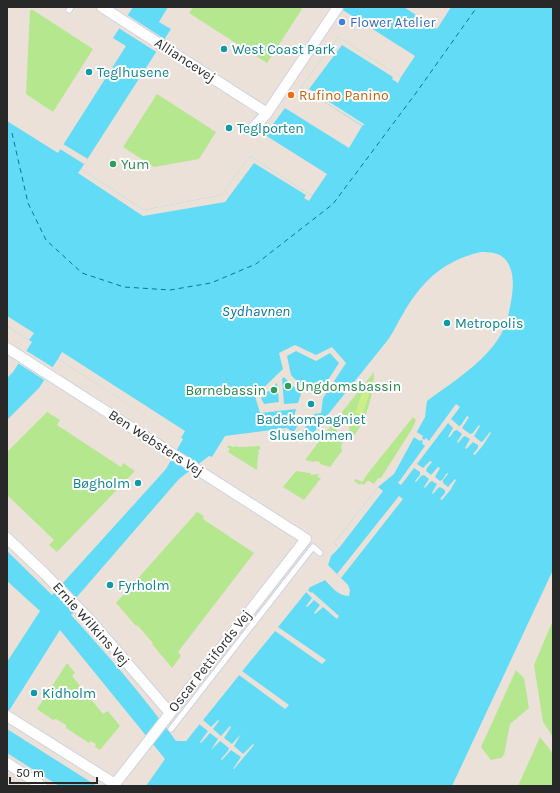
<svg xmlns="http://www.w3.org/2000/svg" width="560" height="793" viewBox="0 0 560 793" font-family="Karla,sans-serif">
	<style>
		.green { fill: #b5e78f }
		.pitch { fill: #cdef8a }
		.water { fill: #62dcf6; fill-rule: evenodd }
		.pier { fill: #ece1d8; fill-rule: evenodd }
		.lines { fill: none; stroke-linecap: round; stroke-linejoin: round }
		.ferry { stroke: #04779f; stroke-width: 1; stroke-dasharray: 5 4; stroke-linecap: butt }
		.lane-casing { stroke: #cdd3e2; stroke-width: 7 }
		.street-casing { stroke: #cdd3e2; stroke-width: 12 }
		.lane { stroke: #fff; stroke-width: 5 }
		.street { stroke: #fff; stroke-width: 10 }
		.shop-dot { fill: #3f7fe0; stroke: #fff; stroke-width: 1.5 }
		.culture-dot { fill: #0f9aa8; stroke: #fff; stroke-width: 1.5 }
		.food-dot { fill: #e8710a; stroke: #fff; stroke-width: 1.5 }
		.leisure-dot { fill: #2e9e5b; stroke: #fff; stroke-width: 1.5 }
		.labels { text-anchor: middle; dominant-baseline: central; stroke-width: 4; stroke-linejoin: round; paint-order: stroke }
		.shop-label { font-size: 14px; fill: #366cbe; stroke: #fff; text-anchor: start }
		.culture-label { font-size: 14px; fill: #0d838f; stroke: #fff; text-anchor: start }
		.street-label { font-size: 14px; fill: #282828; stroke: #fff }
		.food-label { font-size: 14px; fill: #c56008; stroke: #fff; text-anchor: start }
		.leisure-label { font-size: 14px; fill: #27864d; stroke: #fff; text-anchor: start }
		.water-label { font-size: 15px; font-style: italic; fill: #04779f; stroke: #fff }
	</style>
	<rect width="100%" height="100%" fill="#ece1d8"/>
	<path class="green" d="M193 7H299L302 9 267 63 189 13Z
		M30 10H33L93 49 53 112 26 94Z
		M157 94 216 132 199 159 154 167 123 147Z
		M374 372C373 396 368 416 354 436L352 432 350 435 349 426H347L342 412Z
		M47 412 60 420 57 425 121 467 123 463 135 471 57 552 49 545 54 540 7 495V452Z
		M413 417 416 420 412 429 381 478H378L374 484 369 481H367L364 485 361 483 360 485 354 481 355 479 363 482 365 477Z
		M333 423 343 443 341 446 342 451 330 467 320 464V462L315 461 314 462 305 460Z
		M228 446H232V447H234V446L240 447 260 446V450H258L259 454 258 455 257 470 228 452 230 449 227 447Z
		M296 471 310 473 311 475 320 474 317 477 321 478 304 500 283 487Z
		M197 512 204 516 203 519 254 553 178 652 181 656 172 668 152 644 153 643 137 625 136 626 116 603Z
		M553 620V737L543 722 534 665Z
		M67 663 75 673 72 676 103 714 108 711 120 726 100 750 95 747 96 744 90 741 89 743 66 728V725L56 719 53 720 37 709Z
		M516 670 524 678 529 708 510 724 504 755 501 758 491 760 481 747Z
		M540 737 552 752 553 751V786H518Z"/>
	<path class="pitch" d="M364 388 371 390 362 415 355 413Z"/>
	<path class="water" d="M133 7H168L159 22 171 29 81 169 144 210 221 195 250 156 312 196 327 174 265 135 285 108 349 148 362 126 301 87 338 37 401 77 415 56 338 7H404L437 29 451 7H553V570L452 786H146L165 759 60 630 7 714V662L40 611 7 581V551L52 595 166 469 183 439 58 359 39 388 7 420V378L13 372 32 342 7 326V121L58 153 126 46 113 38ZM481 252C499 252 508 256 512 274 514 285 512 297 510 307 508 317 505 328 500 336 485 362 451 383 427 401L425 417 394 474 378 487 334 543 339 548 331 556 328 565 348 585 350 590 349 596C338 596 332 587 325 580L310 587 186 741 181 737 176 741C144 697 108 655 71 615L82 604 76 598 179 479 209 456 212 457 225 436 287 428 306 442 387 341C394 332 397 323 403 314 421 282 444 260 481 252Z
		M7 729 97 786H59L7 753Z"/>
	<path class="pier" d="M126 14 166 40 158 53 117 27Z
		M338 37 401 77 398 83 392 79 393 77 342 45 309 89 364 124 363 126 301 87Z
		M63 144 88 159 84 164 60 149Z
		M250 156 312 196 309 201 304 198 306 195 254 163 225 202 143 216 78 173 81 169 144 210 221 195Z
		M7 316 34 333 29 340 7 326Z
		M295 345 316 355 332 347 346 363 323 398 321 413 314 414 299 437 293 433 304 416 294 417 296 409 260 413 255 396 283 369 279 353ZM296 351 316 361 330 353 339 363 319 394 307 392 291 375 287 356ZM284 377 301 394 298 403 284 404 282 379ZM277 383 279 402 264 404 261 398Z
		M25 350 54 368 46 381 16 362Z
		M62 352 185 431 181 438 58 359Z
		M456 404 460 407 451 419 459 426 461 425 467 416 469 417 462 428 470 434 473 433 479 425 480 426 474 436 481 442 483 441 490 432 491 433 485 442 484 444 475 455 473 454 478 448V445L473 442 466 449 465 448 470 439 465 436 463 437 458 443 457 442 462 434 457 430 454 431 450 437H448L453 428 448 423 417 464 423 468 430 461 432 462 427 468 426 471 431 475 438 467 440 468 435 477 440 481 442 480 447 473 448 474 443 480V483L448 487 455 479 456 480 452 487 451 489 442 500 440 499 445 493V490L440 487 438 488 433 494 432 493 437 484 432 481 430 482 425 488 424 487 429 479 424 475 421 476 416 482 415 481 420 475V472L414 468 401 485 398 483 425 446 422 443 423 441 421 440 420 441 412 436 415 431 423 436 422 438 424 440 426 438 429 441Z
		M378 487 383 491 339 548 334 543Z
		M399 496 403 499 341 578 337 574Z
		M323 579 325 580 310 587 308 590 311 593 312 592 339 616 337 619 323 607 315 614 314 613 320 605 314 600 307 607 306 606 312 598 306 592 278 627 326 660 322 664 275 631 242 671 289 705 285 709 239 675 203 720 211 727 218 720 219 721 213 729 221 736 230 726 231 727 224 738 232 744 241 734 234 746 243 754 253 744 254 745 234 769H233L241 757 231 750 222 760 221 759 228 751 229 748 220 741 211 750 218 739 210 733 201 743 200 742 208 731 199 724 186 741H176L182 735 186 738 309 585Z"/>
	<g class="lines">
		<path class="ferry" d="M12 133 28 203 46 240 82 273 124 287 170 290 211 283 256 264 333 204 416 93 477 7"/>
		<g class="lane-casing">
			<path id="lane" d="M69 10 71 7
				M171 729 313 547 320 553"/>
		</g>
		<g class="street-casing">
			<path id="street" d="M102 7 267 113
				M254 127 267 113 338 7
				M7 348 306 539 115 784 7 716
				M7 538 45 574 91 621 170 713
				M7 763 42 786"/>
		</g>
		<use href="#lane" class="lane"/>
		<use href="#street" class="street"/>
	</g>
	<circle class="shop-dot" cx="342" cy="22" r="4"/>
	<g class="culture-dot">
		<circle cx="224" cy="49" r="4"/>
		<circle cx="89" cy="72" r="4"/>
		<circle cx="229" cy="128" r="4"/>
		<circle cx="447" cy="323" r="4"/>
		<circle cx="311" cy="404" r="4"/>
		<circle cx="138" cy="483" r="4"/>
		<circle cx="110" cy="585" r="4"/>
		<circle cx="34" cy="693" r="4"/>
	</g>
	<circle class="food-dot" cx="291" cy="95" r="4"/>
	<g class="leisure-dot">
		<circle cx="113" cy="164" r="4"/>
		<circle cx="288" cy="386" r="4"/>
		<circle cx="274" cy="390" r="4"/>
	</g>
	<g class="labels">
		<g class="shop-label">
			<text x="350" y="22">Flower Atelier</text>
		</g>
		<g class="culture-label">
			<text x="232" y="49">West Coast Park</text>
			<text x="97" y="72">Teglhusene</text>
			<text x="237" y="128">Teglporten</text>
			<text x="455" y="323">Metropolis</text>
			<text x="311" y="419" text-anchor="middle">Badekompagniet<tspan x="311" dy="16">Sluseholmen</tspan></text>
			<text x="130" y="483" text-anchor="end">Bøgholm</text>
			<text x="118" y="585">Fyrholm</text>
			<text x="42" y="693">Kidholm</text>
		</g>
		<g class="street-label">
			<text transform="translate(185 60) rotate(33)">Alliancevej</text>
			<text transform="translate(156 443) rotate(33)">Ben Websters Vej</text>
			<text transform="translate(91 624) rotate(48)">Ernie Wilkins Vej</text>
			<text transform="translate(210 661) rotate(-52)">Oscar Pettifords Vej</text>
		</g>
		<g class="food-label">
			<text x="299" y="95">Rufino Panino</text>
		</g>
		<g class="leisure-label">
			<text x="121" y="164">Yum</text>
			<text x="296" y="386">Ungdomsbassin</text>
			<text x="266" y="390" text-anchor="end">Børnebassin</text>
		</g>
		<g class="water-label">
			<text x="256" y="311">Sydhavnen</text>
		</g>
	</g>
	<rect width="560" height="793" fill="none" stroke="#282828" stroke-width="16"/>
	<path d="M10 777v6h87v-6" fill="none" stroke="#282828" stroke-width="2"/>
	<text x="16" y="777" font-size="12" fill="#282828" stroke="#ffffff" stroke-width="3" paint-order="stroke">50 m</text>
</svg>
